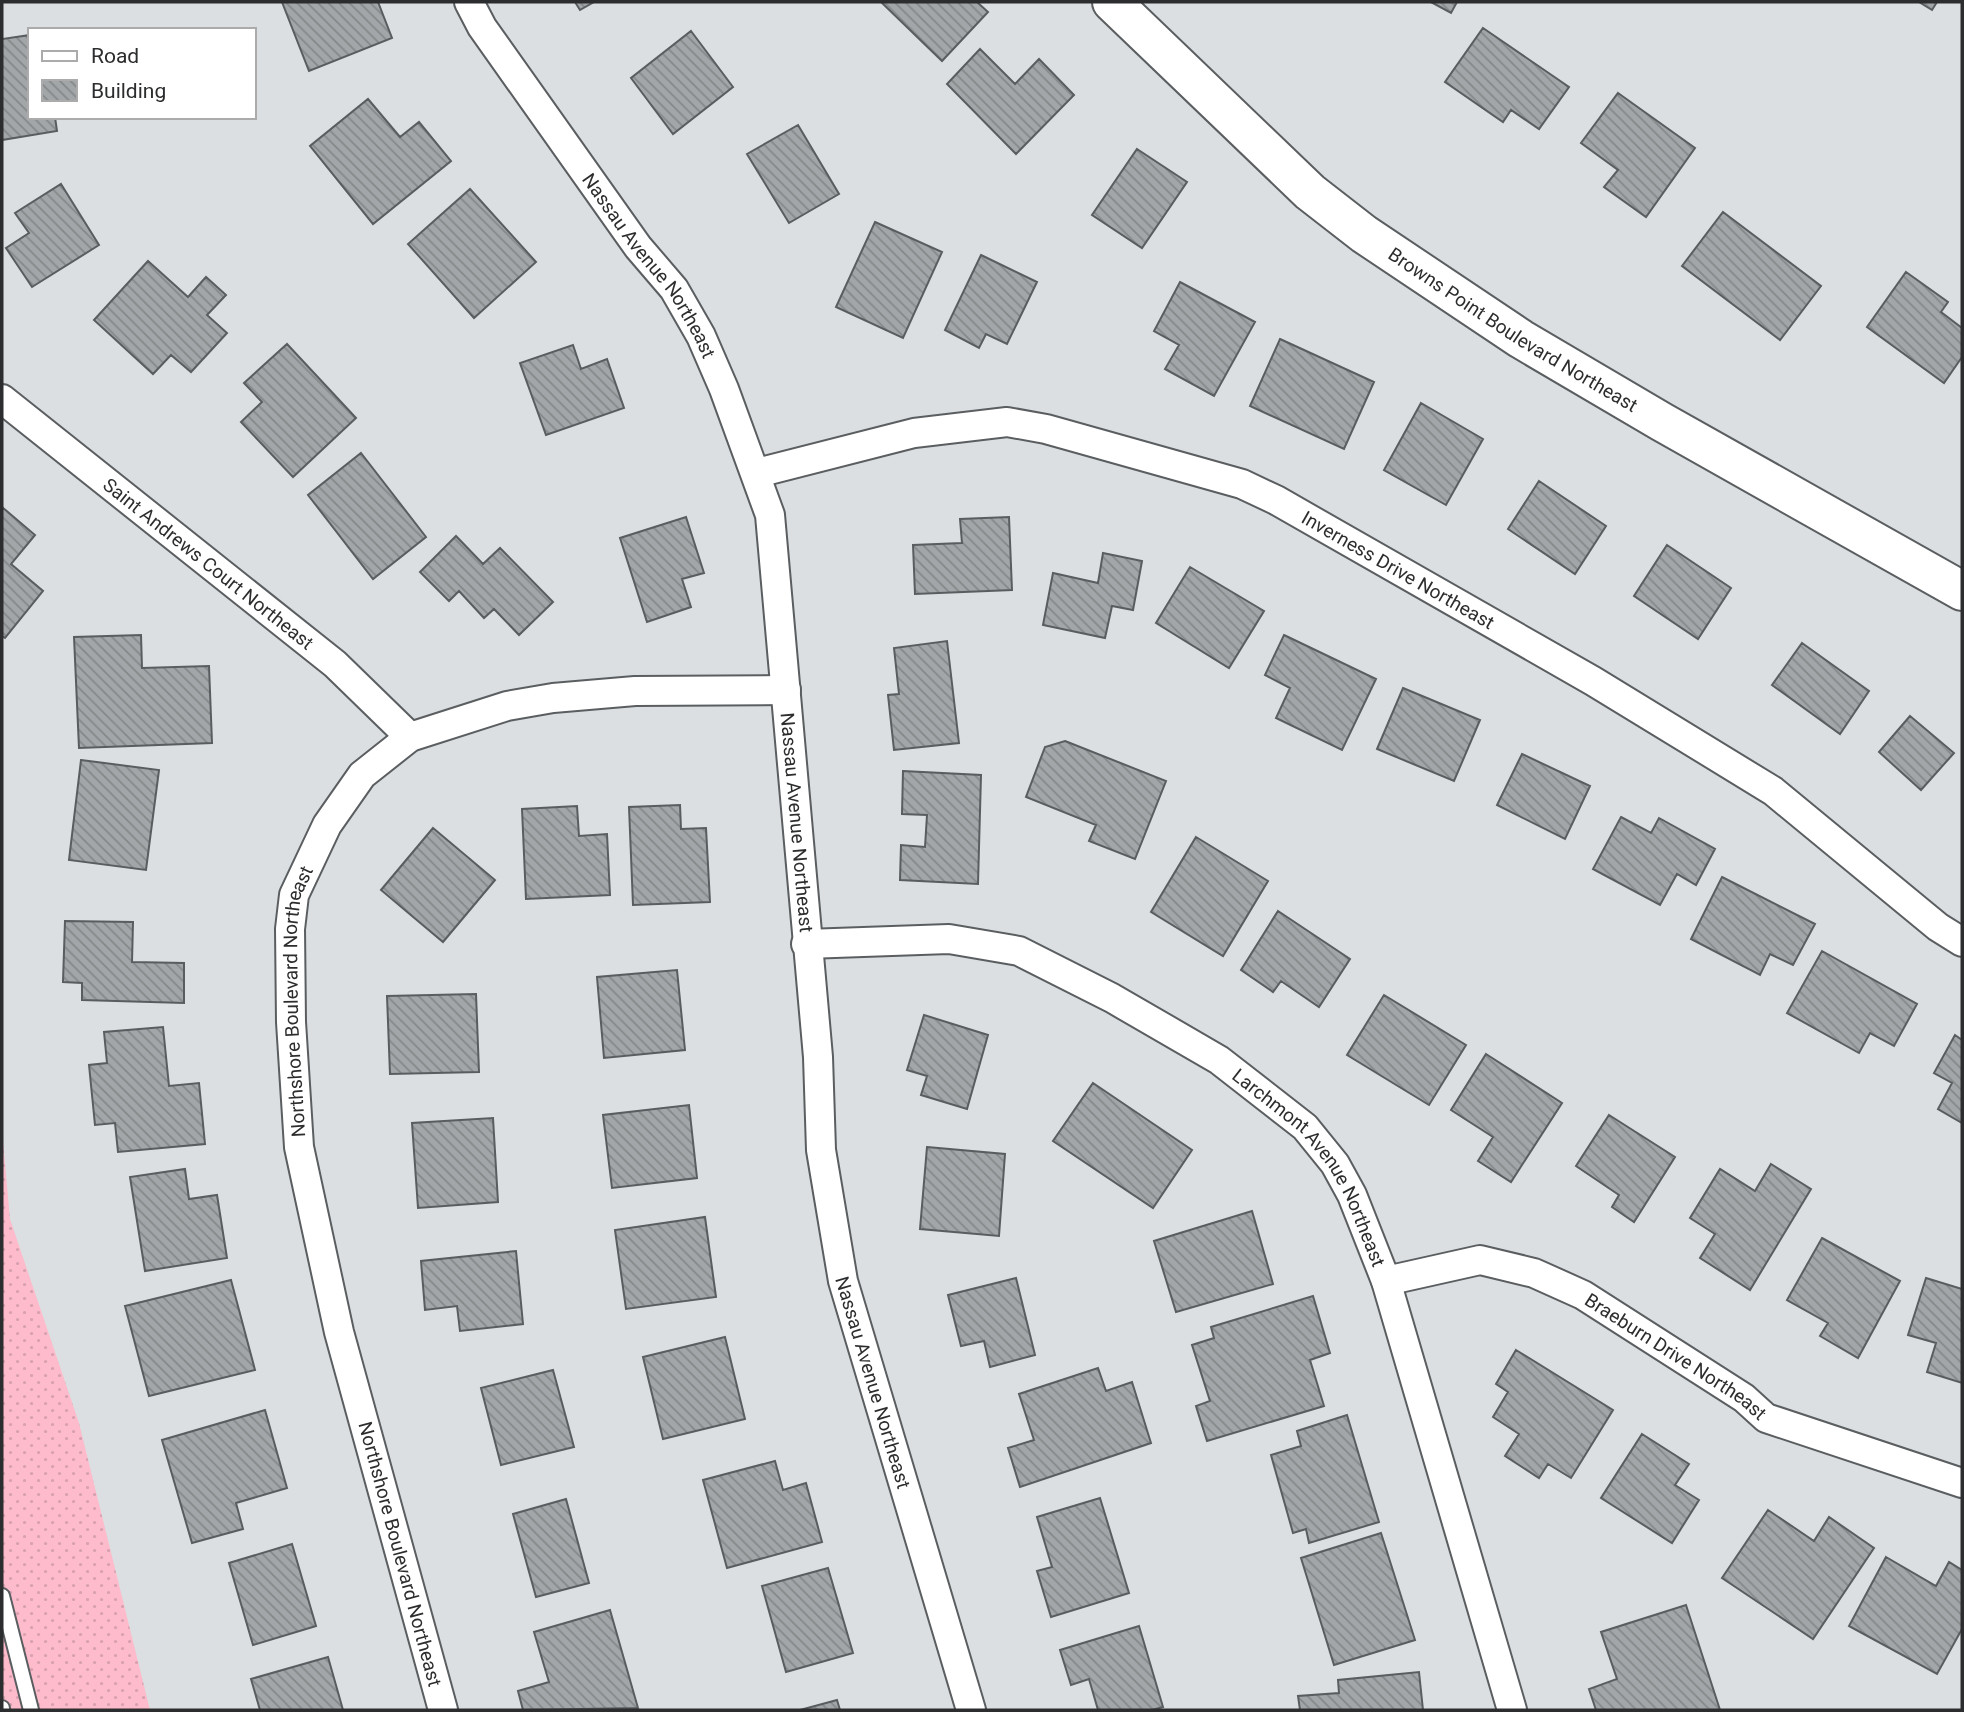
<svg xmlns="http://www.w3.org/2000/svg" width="1964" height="1712" viewBox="0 0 1964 1712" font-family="Roboto,sans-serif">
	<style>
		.grass { fill: url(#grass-dots) }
		.building { fill: url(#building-back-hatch); stroke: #595d5f; stroke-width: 2 }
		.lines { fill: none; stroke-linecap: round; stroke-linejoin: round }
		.lane-casing { stroke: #5b5e60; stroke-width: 18 }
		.street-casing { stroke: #5b5e60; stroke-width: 32 }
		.secondary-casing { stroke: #5b5e60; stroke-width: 42 }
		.lane { stroke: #fff; stroke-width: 14 }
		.street { stroke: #fff; stroke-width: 28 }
		.secondary { stroke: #fff; stroke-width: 38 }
		.labels { text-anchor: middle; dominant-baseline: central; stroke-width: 7; stroke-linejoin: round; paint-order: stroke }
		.street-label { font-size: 19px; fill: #2c2d2e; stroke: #fff }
	</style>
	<defs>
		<pattern id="grass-dots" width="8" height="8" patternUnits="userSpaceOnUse" patternTransform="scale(1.75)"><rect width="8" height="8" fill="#fdbbcc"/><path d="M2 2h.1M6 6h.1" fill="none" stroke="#d9a1b0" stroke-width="1.8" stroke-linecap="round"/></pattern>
		<pattern id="building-back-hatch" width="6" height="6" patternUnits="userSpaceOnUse" patternTransform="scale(1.75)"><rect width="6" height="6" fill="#a2a6a8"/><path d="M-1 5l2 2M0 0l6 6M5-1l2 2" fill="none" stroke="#848889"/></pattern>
	</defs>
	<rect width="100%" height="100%" fill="#dbdfe1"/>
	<path class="grass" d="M2 1130 10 1219 79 1423 150 1710H2Z"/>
	<path class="building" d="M282 2H378L392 38 309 71Z
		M575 2H594L580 10Z
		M881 2H977L988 12 942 61Z
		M1431 2H1457L1451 13Z
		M1919 2H1937L1932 10Z
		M1483 28 1569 87 1539 129 1511 110 1503 122 1445 82Z
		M691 31 733 87 673 134 631 78Z
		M30 35V117H55L57 131 2 140V39Z
		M980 49 1015 84 1039 59 1074 95 1016 154 947 84Z
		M1618 93 1695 148 1646 217 1604 187 1618 170 1581 143Z
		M368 99 400 137 419 122 451 161 373 224 310 146Z
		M798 125 839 194 789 223 747 154Z
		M1137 149 1187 182 1142 248 1092 215Z
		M61 184 99 245 32 287 6 248 29 233 15 213Z
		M470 189 536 262 474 318 408 244Z
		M1723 212 1821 286 1780 340 1682 266Z
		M875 222 942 252 903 338 836 307Z
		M981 255 1037 282 1007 344 986 334 979 348 945 330Z
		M148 261 188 297 206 277 226 295 207 315 227 333 191 372 171 355 153 374 94 320Z
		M1906 272 1948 302 1941 312 1962 328V357L1944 383 1867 327Z
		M1180 282 1255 322 1214 396 1165 369 1179 345 1154 331Z
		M1280 339 1374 382 1344 449 1250 406Z
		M287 344 356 418 293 477 241 422 262 402 244 383Z
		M573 345 581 369 607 359 624 408 546 435 520 363Z
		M1421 403 1483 439 1446 505 1384 470Z
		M361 453 426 537 373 579 308 495Z
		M1539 481 1606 526 1575 574 1508 529Z
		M2 507 35 535 11 564 43 591 5 638 2 636Z
		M686 517 704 573 682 579 691 607 647 622 620 538Z
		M1009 517 1012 590 915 594 913 545 962 543 960 519Z
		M456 536 483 564 500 548 553 602 519 635 494 609 484 618 459 591 449 601 420 572Z
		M1667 545 1731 588 1698 639 1634 596Z
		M1103 553 1142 561 1133 610 1112 606 1105 638 1043 625 1053 573 1098 583Z
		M1190 567 1264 611 1229 668 1156 623Z
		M141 635 142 668 209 666 212 743 79 748 74 637Z
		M1284 635 1376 679 1342 750 1276 718 1290 688 1265 675Z
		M947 641 959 743 894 750 888 695 899 694 894 648Z
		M1802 643 1869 691 1840 734 1772 685Z
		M1403 688 1480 720 1454 781 1377 749Z
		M1910 716 1954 753 1921 790 1879 752Z
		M1065 741 1166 781 1135 859 1089 841 1096 825 1026 797 1045 747Z
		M1522 754 1590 786 1565 839 1497 805Z
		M81 760 159 770 146 870 69 860Z
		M903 771 981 775 978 884 900 880 901 845 925 847 927 815 902 814Z
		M680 805 681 829 706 828 710 902 633 905 629 807Z
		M577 806 579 836 607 834 610 895 526 899 522 809Z
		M1621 817 1651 833 1659 818 1715 849 1696 885 1677 874 1660 905 1593 869Z
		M433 828 495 880 443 942 381 890Z
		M1196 837 1268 881 1223 956 1151 912Z
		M1722 877 1815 924 1793 965 1770 954 1760 975 1691 939Z
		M1278 911 1350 959 1319 1007 1281 981 1273 992 1241 970Z
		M65 921 133 922 132 962 184 963V1003L82 1000V983L63 982Z
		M1822 951 1917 1004 1894 1046 1870 1033 1859 1053 1787 1013Z
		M677 970 685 1050 604 1058 597 977Z
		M476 994 479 1072 390 1074 387 996Z
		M1384 995 1466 1045 1429 1105 1347 1055Z
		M924 1015 988 1035 967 1109 921 1095 927 1076 907 1070Z
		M163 1027 169 1086 199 1083 205 1144 118 1152 115 1123 95 1125 89 1065 107 1063 104 1032Z
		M1955 1035 1962 1040V1123L1938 1109 1952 1083 1934 1073Z
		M1486 1054 1562 1103 1511 1182 1478 1161 1493 1137 1451 1110Z
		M1093 1083 1192 1150 1153 1208 1053 1141Z
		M689 1105 697 1178 612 1188 603 1115Z
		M1609 1115 1675 1157 1634 1222 1612 1207 1619 1195 1576 1166Z
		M493 1118 498 1202 418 1208 412 1123Z
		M927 1147 1005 1154 999 1236 920 1229Z
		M1771 1164 1811 1189 1750 1290 1700 1258 1715 1234 1690 1218 1720 1169 1755 1191Z
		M185 1169 189 1199 217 1195 227 1258 145 1271 130 1177Z
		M1252 1211 1273 1284 1176 1312 1154 1241Z
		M705 1217 716 1297 626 1309 615 1230Z
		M1822 1238 1900 1281 1858 1358 1820 1336 1828 1323 1787 1300Z
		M516 1251 523 1324 460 1331 457 1306 425 1310 421 1261Z
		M1016 1278 1035 1355 990 1367 984 1341 961 1346 948 1295Z
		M1926 1278 1962 1289V1383L1927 1372 1936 1343 1908 1335Z
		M231 1280 255 1370 149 1396 125 1306Z
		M1313 1296 1330 1353 1310 1360 1324 1406 1207 1441 1196 1406 1210 1401 1192 1345 1214 1338 1211 1327Z
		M725 1337 745 1419 663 1439 643 1357Z
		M1516 1350 1613 1410 1571 1478 1548 1464 1539 1478 1505 1456 1519 1434 1493 1417 1508 1392 1496 1384Z
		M1098 1368 1106 1391 1132 1382 1151 1443 1020 1487 1008 1448 1034 1440 1019 1394Z
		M553 1370 574 1447 501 1465 481 1388Z
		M265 1410 287 1488 236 1503 243 1529 192 1543 162 1440Z
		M1347 1415 1379 1522 1309 1543 1306 1529 1293 1533 1271 1455 1301 1446 1297 1431Z
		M1642 1434 1689 1464 1675 1485 1699 1500 1672 1543 1601 1498Z
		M775 1461 783 1490 806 1483 822 1542 727 1568 703 1480Z
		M1100 1498 1129 1593 1051 1617 1037 1571 1052 1567 1037 1517Z
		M566 1499 589 1583 536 1597 513 1514Z
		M1768 1510 1814 1541 1829 1517 1874 1548 1813 1639 1722 1578Z
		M1381 1533 1415 1640 1334 1665 1301 1558Z
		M292 1544 316 1626 253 1645 229 1563Z
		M1886 1557 1936 1586 1949 1562 1962 1570V1629L1937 1674 1849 1626Z
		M828 1568 853 1653 786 1672 762 1586Z
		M1686 1605 1720 1710H1596L1589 1689 1617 1679 1601 1632Z
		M610 1610 638 1708 523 1710 518 1691 549 1682 534 1632Z
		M1139 1626 1163 1707 1152 1710H1098L1089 1679 1071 1685 1060 1650Z
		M328 1657 343 1710H260L251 1679Z
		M1419 1672 1423 1710H1300L1298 1696 1339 1693 1338 1680Z
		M837 1700 840 1710H800Z"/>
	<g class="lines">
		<g class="lane-casing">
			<path id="lane" d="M2 1596 31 1710
				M2 1708V1710"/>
		</g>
		<g class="street-casing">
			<g id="street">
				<path id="s1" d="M469 2 482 27 638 247 674 289 701 336 724 389 770 515 818 1057 821 1150 843 1281 971 1710"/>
				<path id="s2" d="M2 399 335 664 410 737"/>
				<path id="s3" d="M757 473 914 433 1007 422 1046 429 1242 484 1276 500 1593 681 1773 791 1938 927 1962 942"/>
				<path id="s4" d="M806 944 949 939 1019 951 1112 998 1219 1060 1305 1127 1335 1164 1352 1195 1386 1281 1512 1710"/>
				<path id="s5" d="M1386 1281 1480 1260 1534 1273 1583 1295 1744 1398 1766 1418 1962 1483"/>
				<path id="s6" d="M443 1710 339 1332 299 1147 291 1022 290 929 294 895 327 825 362 775 410 737 507 706 553 698 635 691 786 690"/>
			</g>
		</g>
		<g class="secondary-casing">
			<g id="secondary">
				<path id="s7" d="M1112 2 1310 192 1364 234 1521 339 1662 422 1962 591"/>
			</g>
		</g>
		<use href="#lane" class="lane"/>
		<use href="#street" class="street"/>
		<use href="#secondary" class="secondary"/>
	</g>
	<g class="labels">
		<g class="street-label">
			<text stroke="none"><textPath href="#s1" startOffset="320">Nassau Avenue Northeast</textPath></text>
			<text stroke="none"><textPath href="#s7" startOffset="520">Browns Point Boulevard Northeast</textPath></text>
			<text stroke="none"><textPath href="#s2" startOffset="264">Saint Andrews Court Northeast</textPath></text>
			<text stroke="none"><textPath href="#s3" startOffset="677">Inverness Drive Northeast</textPath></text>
			<text stroke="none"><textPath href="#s1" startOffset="908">Nassau Avenue Northeast</textPath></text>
			<text stroke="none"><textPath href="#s6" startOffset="728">Northshore Boulevard Northeast</textPath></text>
			<text stroke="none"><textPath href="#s4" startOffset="586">Larchmont Avenue Northeast</textPath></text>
			<text stroke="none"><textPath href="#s5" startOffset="317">Braeburn Drive Northeast</textPath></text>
			<text stroke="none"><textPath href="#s1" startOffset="1475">Nassau Avenue Northeast</textPath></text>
			<text transform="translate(400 1554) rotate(75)">Northshore Boulevard Northeast</text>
		</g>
	</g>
	<rect width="1964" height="1712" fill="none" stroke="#2c2d2e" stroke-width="7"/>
	<rect x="28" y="28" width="228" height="91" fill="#ffffff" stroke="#ababab" stroke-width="2"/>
	<rect x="42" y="51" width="35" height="10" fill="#ffffff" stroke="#ababab" stroke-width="2"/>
	<text x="91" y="63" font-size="21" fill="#2c2d2e">Road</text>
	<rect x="42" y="80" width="35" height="21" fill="url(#building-back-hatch)" stroke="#ababab" stroke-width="2"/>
	<text x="91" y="98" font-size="21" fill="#2c2d2e">Building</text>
</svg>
